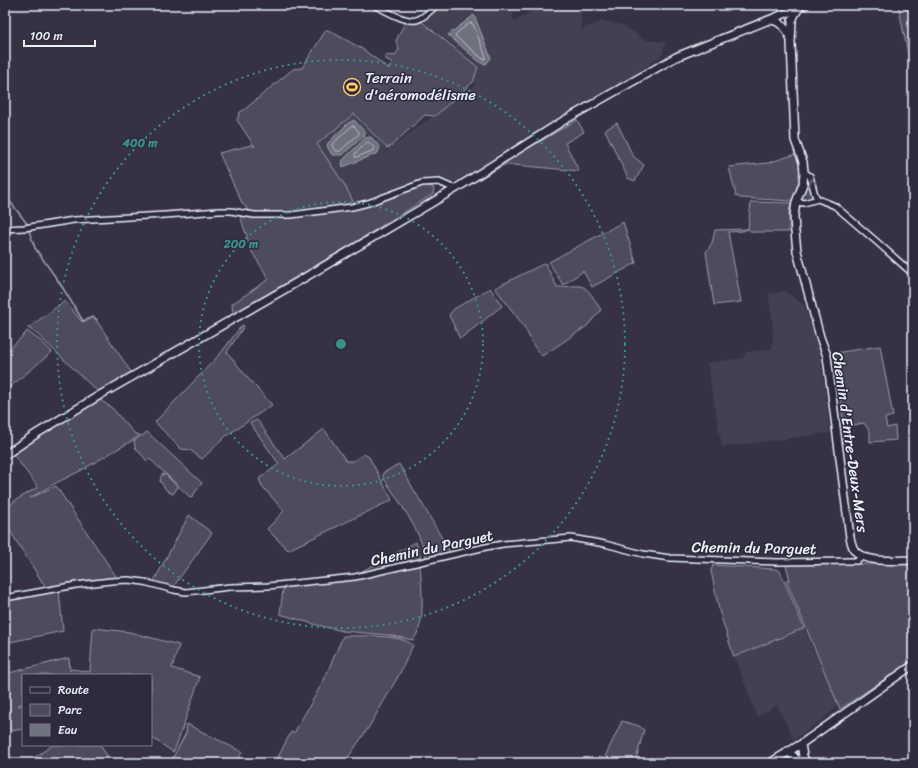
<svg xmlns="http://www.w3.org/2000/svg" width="918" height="768" viewBox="0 0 918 768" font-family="Sriracha,sans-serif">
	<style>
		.built { fill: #433f51 }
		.green { fill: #4d4b5c; stroke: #9a9eaa }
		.water { fill: #70717f; stroke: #a0a4af }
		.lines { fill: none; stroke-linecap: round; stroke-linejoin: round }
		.shore { stroke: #b8bec8; stroke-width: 1 }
		.stream { stroke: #a0a4af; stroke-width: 1.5 }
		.street-casing { stroke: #e8f1f8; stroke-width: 8 }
		.secondary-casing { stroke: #e8f1f8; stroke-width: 10 }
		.street { stroke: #2f2a3d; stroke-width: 5 }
		.secondary { stroke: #2f2a3d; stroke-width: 7 }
		.oneway { stroke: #70707e }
		.ring { fill: none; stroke: #3a8f8a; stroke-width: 2; stroke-dasharray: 2 4 }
		.labels { text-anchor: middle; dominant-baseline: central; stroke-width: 3; stroke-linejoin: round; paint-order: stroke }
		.poi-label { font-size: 15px; fill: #e8f1f8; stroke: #2f2a3d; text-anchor: start }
		.street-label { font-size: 15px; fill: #e8f1f8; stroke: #2f2a3d }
		.centre { fill: #3a8f8a; stroke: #2f2a3d; stroke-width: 2 }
		.ring-label { font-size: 12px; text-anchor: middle; font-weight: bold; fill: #3a8f8a; stroke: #2f2a3d; stroke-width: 3; stroke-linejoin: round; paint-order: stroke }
	</style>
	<rect width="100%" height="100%" fill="#363244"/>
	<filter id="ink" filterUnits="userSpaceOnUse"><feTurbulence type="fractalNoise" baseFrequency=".025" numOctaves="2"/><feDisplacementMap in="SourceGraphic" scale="8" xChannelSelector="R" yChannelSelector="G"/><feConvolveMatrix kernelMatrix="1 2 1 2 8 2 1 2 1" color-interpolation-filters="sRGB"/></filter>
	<g filter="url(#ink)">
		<path class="built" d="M443 5H511L514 21 543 5H581V29L603 21 622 25 646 40 666 42 663 50V54L633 76 585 104 464 179 451 182 433 176 355 205 317 144 354 114 387 148 384 152 475 85 473 82 479 66 423 21Z
			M785 291 805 306 820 351 830 433 722 447 707 363 743 358 746 352 772 349 773 327 768 294Z
			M804 628 839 705 822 720 794 740 777 705 757 717 751 700 734 657Z"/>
		<path class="green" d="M898 5H907L913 33V70L910 64Z
			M405 22H422L478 67 473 82 435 116 425 115 391 146 387 148 354 114 317 144 344 184 355 205 293 214 250 212 242 203 219 153 252 145 255 147 237 120 240 112 244 110 293 69 302 68 326 30H328L364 50 389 69 393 63 384 58 386 55 395 56 399 49 396 41Z
			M577 120 584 132 565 143 579 171 514 165H504L474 182 472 181Z
			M617 123 633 156 644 165 635 181 628 178 605 130Z
			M796 154 801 165V173L793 201 741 198 736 196 729 167 768 163Z
			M809 178 812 197 811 199 801 201Z
			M425 185 434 188 433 194 359 240 233 314 232 304 269 279 252 252 240 216 293 217 354 209Z
			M751 202 791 203 789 213V232H752L748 229 743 231 728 232 741 302 714 305 706 252 712 243 715 230 748 229Z
			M623 222 636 263 592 287 583 271 563 285 549 262Z
			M545 263 557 287C565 288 572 285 580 286 589 287 596 303 601 310L587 326 542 356C531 346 529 332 520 321 512 310 503 299 495 288Z
			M490 288 502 306 460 339 449 315 454 309Z
			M65 301 82 322 94 317 131 372 99 393 37 334 28 328Z
			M242 325 244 326 227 352 247 377 272 405 226 436 202 459 190 450 181 449 155 422 221 353Z
			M27 331 42 342 52 352 5 391V353L24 335Z
			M880 346 893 416 885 418 887 428 895 426 896 440 870 442V432L864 423 844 427 835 353Z
			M100 400 112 408 134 433 142 436 147 432 202 483 191 498 150 459 147 461 135 447 134 441 140 436 80 471 54 484 30 498 56 486 117 578 89 581 46 588 5 523V509L16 500 38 487 12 453 26 443Z
			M257 420 285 459 324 429 346 461H353L364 454 369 457 392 500 288 550 267 529 284 511 262 486 259 479 279 464 250 423Z
			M399 464 450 552 426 557C419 528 399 502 383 477V473Z
			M162 474 166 475 178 487 173 494 167 491 160 481Z
			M189 515 212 533 173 587 153 583Z
			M416 542 421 559 355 575Z
			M420 563C421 585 427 624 413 640L387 635 343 631 317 625 280 614 283 590 286 587 358 578Z
			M879 564 913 565V660L840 709 786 580H790L786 565Z
			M713 565 775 569 780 571 804 628 734 657 719 610 711 571Z
			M59 590 63 631 5 643V600Z
			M93 628 129 632 179 645 172 668 200 677 175 749 173 752 151 737V675H23V703L18 706 23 704V729L11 731 5 721V714L10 710 5 713V674L69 658 70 671 72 669 90 672Z
			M343 636C361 636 399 634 413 645L400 673 369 727 344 763H275L291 732 294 733 323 682Z
			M622 721 639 726 644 730 635 763H602Z
			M187 724 242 752 236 763H170L186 733Z
			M53 745H100L112 763H26Z"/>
		<path class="water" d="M474 15 491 58 486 64 481 63 448 35Z
			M354 120 365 132 364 136 342 155H332L327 146 328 143 348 123Z
			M371 137 380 147 378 153 343 167 342 164 343 160 365 138Z"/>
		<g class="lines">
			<path class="shore" d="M470 23 473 24 486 57 485 59H483L455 36 456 34Z
				M352 126H354L359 132V134L340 151H335L332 145Z
				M368 142 374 147V150L357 157H355V154Z"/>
			<path class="stream" d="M5 195 28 225
				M29 231 35 248 61 285 83 321 94 317 97 320"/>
			<g class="street-casing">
				<path id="street" d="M374 5C385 10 408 25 419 19 426 16 432 9 437 5
					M799 8 807 5
					M818 199 835 206 877 242 913 274
					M796 202 804 203 818 199 815 195 810 176 804 172
					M5 229 24 228 74 220 165 215 219 211H231L254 215H291L352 207 368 203 422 183 439 182 455 189
					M5 598 76 585 111 581 128 580 144 582 174 590 186 592 230 587 268 586 355 577 486 547 503 544 571 538 605 544 643 554 670 558 777 562 852 561H857L862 555"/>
			</g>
			<g class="secondary-casing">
				<path id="secondary" d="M799 8 795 14 792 21 791 42 795 140 803 162 804 172 803 184 796 202 794 216 795 232 797 251 820 337 827 356 850 537C851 542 852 547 855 551 866 564 898 560 913 560
					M769 20C779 20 787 28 790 38
					M5 455 36 434 100 395 287 288 455 189 563 121 676 57 799 8
					M801 744 803 756 806 763
					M788 751 800 763
					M770 763 801 744 913 665"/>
			</g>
			<use href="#street" class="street"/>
			<use href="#secondary" class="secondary"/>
		</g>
		<defs><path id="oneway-chevron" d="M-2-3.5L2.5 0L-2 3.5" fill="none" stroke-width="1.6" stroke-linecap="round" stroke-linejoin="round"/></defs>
		<use class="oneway" href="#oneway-chevron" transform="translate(812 182) rotate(-106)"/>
	</g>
	<g class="ring">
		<circle cx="341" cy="344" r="142"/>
		<circle cx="341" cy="344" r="284"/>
	</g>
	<defs>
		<g id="stadium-ring" transform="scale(0.9)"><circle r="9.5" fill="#2f2a3d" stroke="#ffd166" stroke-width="1.5"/><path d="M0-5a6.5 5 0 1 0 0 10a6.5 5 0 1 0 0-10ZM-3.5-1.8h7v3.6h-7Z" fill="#ffd166"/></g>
	</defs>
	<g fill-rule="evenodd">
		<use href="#stadium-ring" x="352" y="87"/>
	</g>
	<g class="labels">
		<g class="poi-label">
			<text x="365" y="78">Terrain<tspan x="365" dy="17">d'aéromodélisme</tspan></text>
		</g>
		<g class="street-label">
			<text transform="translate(850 442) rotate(82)">Chemin d'Entre-Deux-Mers</text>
			<text transform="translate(432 548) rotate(-12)">Chemin du Parguet</text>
			<text transform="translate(754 548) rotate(1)">Chemin du Parguet</text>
		</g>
	</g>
	<circle cx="341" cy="344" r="6" class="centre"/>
	<g class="ring-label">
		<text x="140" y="147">400 m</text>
		<text x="241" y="248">200 m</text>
	</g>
	<rect width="918" height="768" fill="none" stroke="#2f2a3d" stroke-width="20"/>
	<rect x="10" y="10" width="898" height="748" fill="none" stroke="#e8f1f8" stroke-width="1.5" filter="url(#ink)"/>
	<rect x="22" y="674" width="130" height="72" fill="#2f2a3d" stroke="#797a88"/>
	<rect x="30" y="687" width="20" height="6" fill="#2f2a3d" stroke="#797a88"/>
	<text x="58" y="694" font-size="12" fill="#e8f1f8">Route</text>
	<rect x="30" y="704" width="20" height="12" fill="#4d4b5c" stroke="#797a88"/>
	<text x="58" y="714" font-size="12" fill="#e8f1f8">Parc</text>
	<rect x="30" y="724" width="20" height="12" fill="#70717f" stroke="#797a88"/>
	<text x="58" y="734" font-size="12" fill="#e8f1f8">Eau</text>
	<path d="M24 40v6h71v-6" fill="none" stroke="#e8f1f8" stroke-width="2"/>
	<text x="30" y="40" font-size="12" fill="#e8f1f8" stroke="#2f2a3d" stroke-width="3" paint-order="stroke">100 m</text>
</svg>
